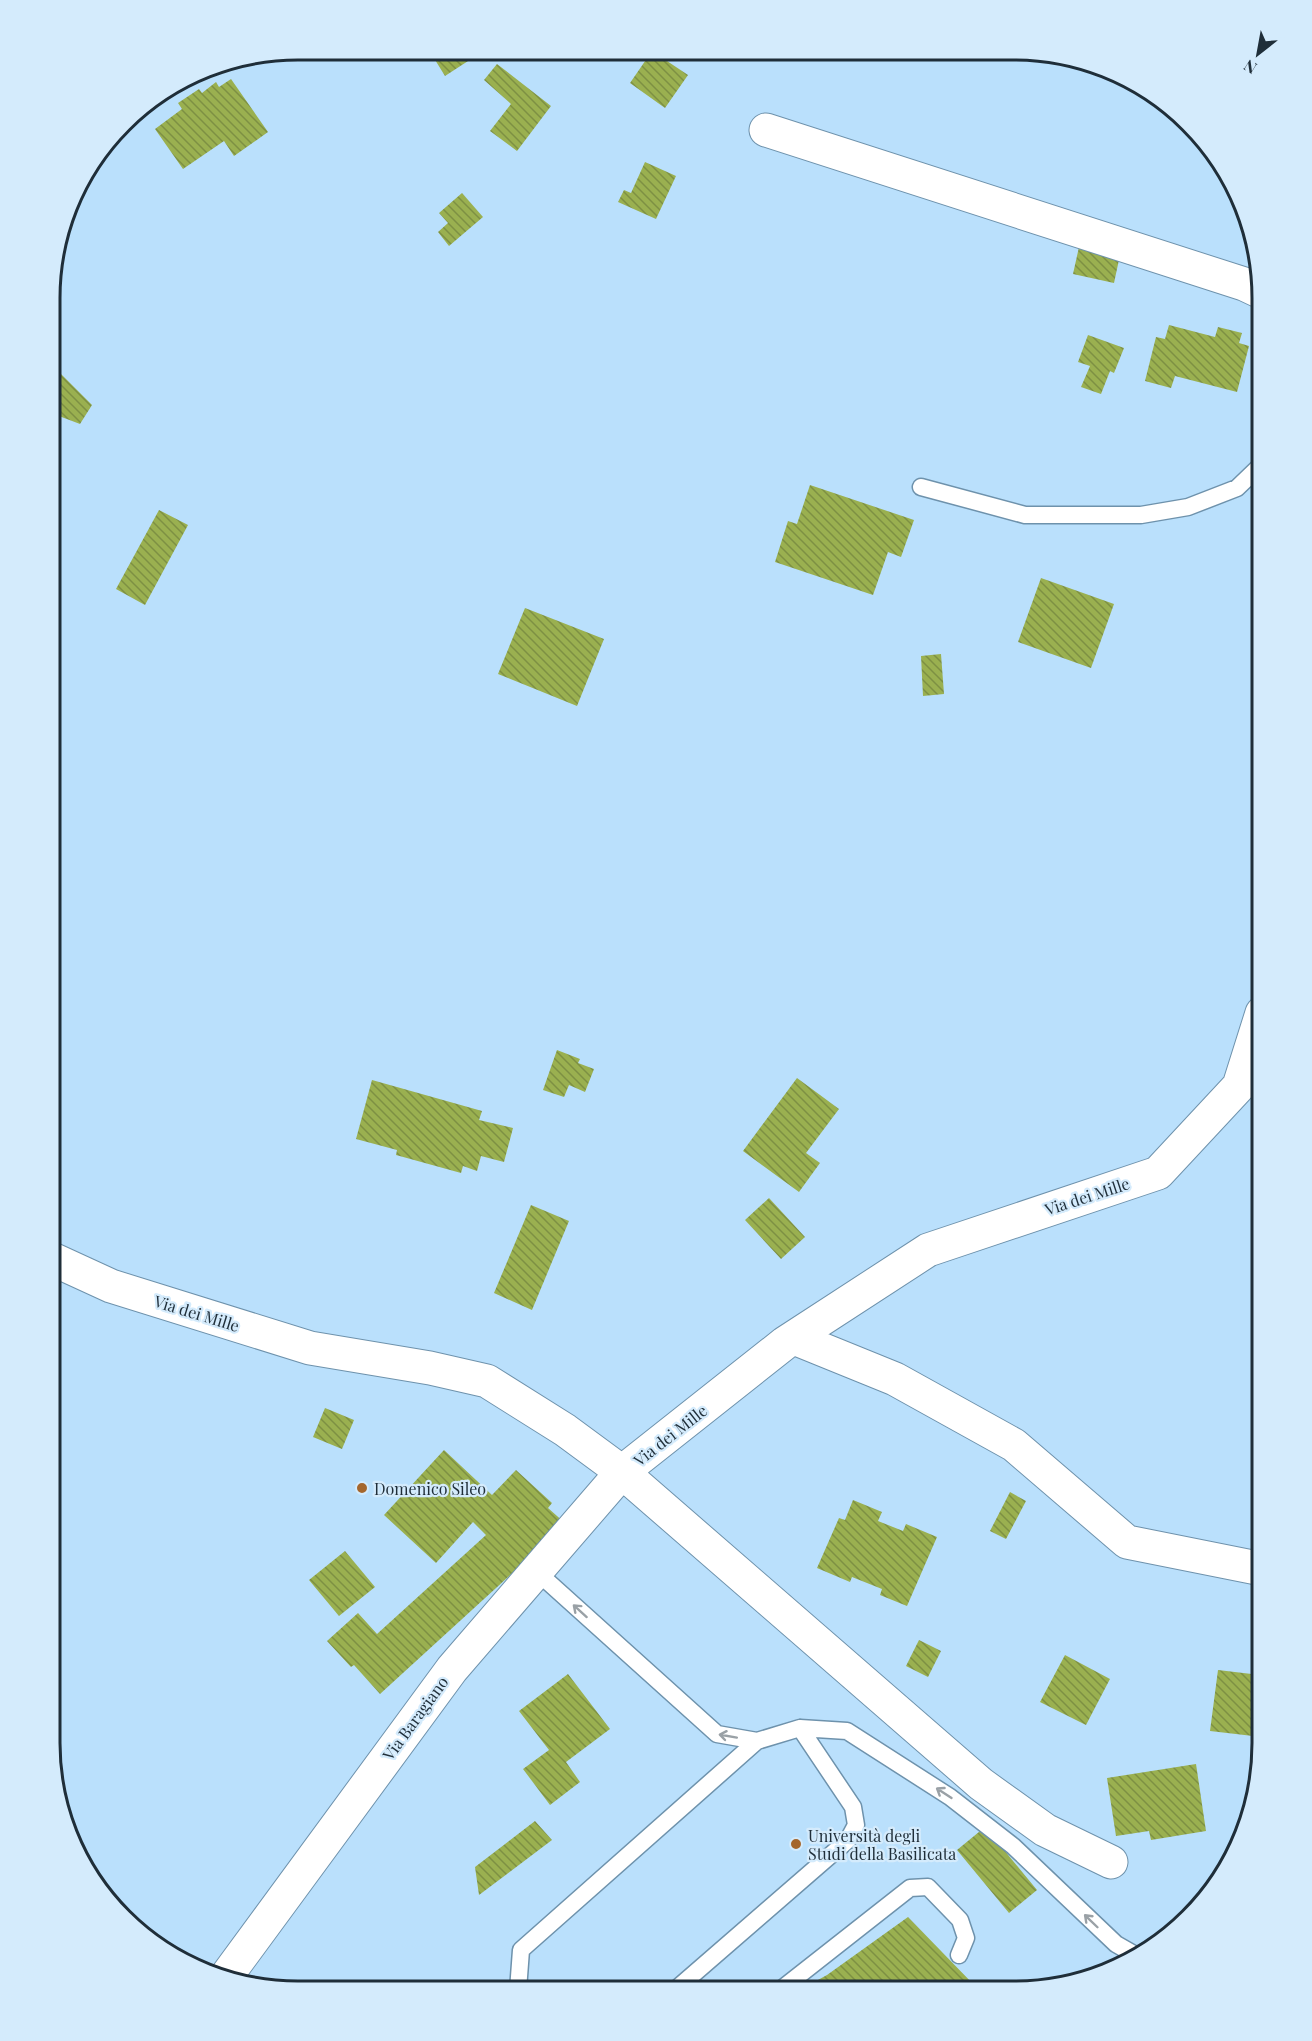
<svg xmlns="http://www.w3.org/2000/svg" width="1312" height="2041" viewBox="0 0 1312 2041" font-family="'Playfair Display',serif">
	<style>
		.building { fill: url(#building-back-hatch) }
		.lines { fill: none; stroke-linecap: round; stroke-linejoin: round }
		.lane-casing { stroke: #6e92ac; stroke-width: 19 }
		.street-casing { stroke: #6e92ac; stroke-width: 35 }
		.lane { stroke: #fff; stroke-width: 16 }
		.street { stroke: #fff; stroke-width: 33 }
		.oneway { stroke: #9aa1a6 }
		.poi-dot { fill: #a4662c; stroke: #d4ebfc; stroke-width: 2 }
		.labels { text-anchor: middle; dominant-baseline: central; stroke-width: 4.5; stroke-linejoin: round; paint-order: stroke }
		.street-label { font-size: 16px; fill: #1f2e39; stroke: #d4ebfc }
		.poi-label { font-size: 16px; fill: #1f2e39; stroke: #d4ebfc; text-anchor: start }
		.rim { fill: none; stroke: #1f2e39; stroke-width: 3 }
	</style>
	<defs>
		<pattern id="building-back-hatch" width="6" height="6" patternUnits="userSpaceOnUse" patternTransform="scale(1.5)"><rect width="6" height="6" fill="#9ab050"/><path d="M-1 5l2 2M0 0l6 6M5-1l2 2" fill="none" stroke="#7d9043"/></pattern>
	</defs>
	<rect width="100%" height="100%" fill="#bae0fc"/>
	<path class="building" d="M429 50H485L445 76Z
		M652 51 688 75 665 108 630 83Z
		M497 64 551 106 517 151 490 131 511 104 484 80Z
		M231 79 268 132 234 156 224 141 183 169 155 129 182 109 178 103 199 89 202 93 216 82 219 87Z
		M645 162 676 176 656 219 618 202 624 190 631 193Z
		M462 193 483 217 449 246 438 232 448 223 439 213Z
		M1079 247 1120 255 1114 283 1073 274Z
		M1169 325 1215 337 1218 327 1242 333 1239 343 1249 346 1237 392 1175 376 1171 388 1145 381 1156 337 1165 339Z
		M1088 335 1124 348 1114 373 1110 371 1101 394 1081 387 1090 366 1078 362Z
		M60 373 92 405 80 424 51 413V386Z
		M810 485 914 520 901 557 888 552 873 595 775 562 788 521 797 524Z
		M159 510 188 525 145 605 116 589Z
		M1041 578 1114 604 1091 668 1018 642Z
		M525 608 604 639 577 706 498 674Z
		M941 654 944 694 923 696 921 656Z
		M557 1050 580 1059 578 1063 594 1069 585 1092 569 1085 564 1097 543 1090Z
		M797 1078 839 1109 806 1153 820 1163 799 1192 743 1151Z
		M372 1080 482 1111 479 1120 513 1128 504 1162 481 1156 477 1171 463 1166 461 1173 396 1155 397 1150 356 1139Z
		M769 1198 805 1237 781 1259 745 1220Z
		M531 1205 569 1221 532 1310 494 1293Z
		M325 1408 354 1420 342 1449 313 1437Z
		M444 1450 492 1495 516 1470 552 1503 548 1508 566 1524 380 1694 354 1665 351 1667 327 1641 358 1613 377 1634 486 1535 473 1522 436 1563 384 1515Z
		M1010 1492 1026 1501 1006 1539 990 1531Z
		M853 1500 882 1512 878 1521 903 1531 906 1524 937 1537 907 1606 880 1595 882 1589 852 1577 850 1582 817 1568 839 1518 845 1520Z
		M345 1551 375 1587 339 1616 309 1580Z
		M919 1640 941 1651 928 1677 906 1666Z
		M1065 1655 1110 1679 1086 1725 1040 1702Z
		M1218 1670 1260 1675 1253 1736 1210 1731Z
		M568 1674 610 1729 566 1762 580 1782 550 1805 523 1769 549 1750 519 1711Z
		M1196 1764 1206 1831 1151 1840 1149 1831 1116 1836 1107 1778Z
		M535 1821 552 1840 479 1895 475 1867Z
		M985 1827 1037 1890 1009 1913 957 1850Z
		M908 1917 975 1986 972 1991H798L827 1975Z"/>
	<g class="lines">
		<g class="lane-casing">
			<path id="lane" d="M921 487 1025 515H1141L1188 507 1237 488 1262 464
				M536 1571 717 1734 757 1741 800 1728 847 1731 950 1797 1013 1846 1116 1944 1137 1956
				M518 1990 521 1950 757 1741
				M674 1991 848 1840 856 1825 853 1807 800 1728
				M779 1991 910 1888 928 1887 960 1920 966 1938 959 1955"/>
		</g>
		<g class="street-casing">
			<path id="street" d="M766 130 1244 284 1261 292
				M50 1258 111 1286 310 1348 430 1368 487 1381 565 1430 622 1472 981 1784 1045 1830 1111 1862
				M794 1338 895 1379 1014 1445 1127 1542 1262 1569
				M225 1978 452 1669 622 1472 785 1343 928 1250 1158 1173 1239 1086 1262 1013"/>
		</g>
		<use href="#lane" class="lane"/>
		<use href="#street" class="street"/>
	</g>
	<defs><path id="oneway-shaft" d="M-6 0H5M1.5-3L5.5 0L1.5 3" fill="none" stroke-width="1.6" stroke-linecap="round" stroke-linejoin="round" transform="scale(1.5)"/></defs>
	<g class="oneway">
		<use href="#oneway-shaft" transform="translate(580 1611) rotate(-138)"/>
		<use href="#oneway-shaft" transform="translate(728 1736) rotate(-170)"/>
		<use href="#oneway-shaft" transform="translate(944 1793) rotate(-147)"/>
		<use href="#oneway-shaft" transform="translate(1091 1921) rotate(-136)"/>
	</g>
	<g class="poi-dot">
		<circle cx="362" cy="1488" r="6"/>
		<circle cx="796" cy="1844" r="6"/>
	</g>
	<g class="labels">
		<g class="street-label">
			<text transform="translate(1087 1196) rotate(-18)">Via dei Mille</text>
			<text transform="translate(197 1313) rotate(17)">Via dei Mille</text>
			<text transform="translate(670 1435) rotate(-38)">Via dei Mille</text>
			<text transform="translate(415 1718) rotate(-54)">Via Baragiano</text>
		</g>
		<g class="poi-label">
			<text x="374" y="1488">Domenico Sileo</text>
			<text x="808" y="1835">Università degli<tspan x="808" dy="18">Studi della Basilicata</tspan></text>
		</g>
	</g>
	<path d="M0 0H1312V2041H0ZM298 60H1014A238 238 0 0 1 1252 298V1743A238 238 0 0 1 1014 1981H298A238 238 0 0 1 60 1743V298A238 238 0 0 1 298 60Z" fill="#d4ebfc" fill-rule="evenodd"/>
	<path class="rim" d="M298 60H1014A238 238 0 0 1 1252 298V1743A238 238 0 0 1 1014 1981H298A238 238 0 0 1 60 1743V298A238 238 0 0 1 298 60Z"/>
	<g transform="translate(1258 54) rotate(211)" stroke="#d4ebfc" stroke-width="4.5" paint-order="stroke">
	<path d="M0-4.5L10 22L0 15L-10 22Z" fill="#1f2e39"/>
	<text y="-9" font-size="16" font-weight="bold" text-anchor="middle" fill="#1f2e39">N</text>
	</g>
</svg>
